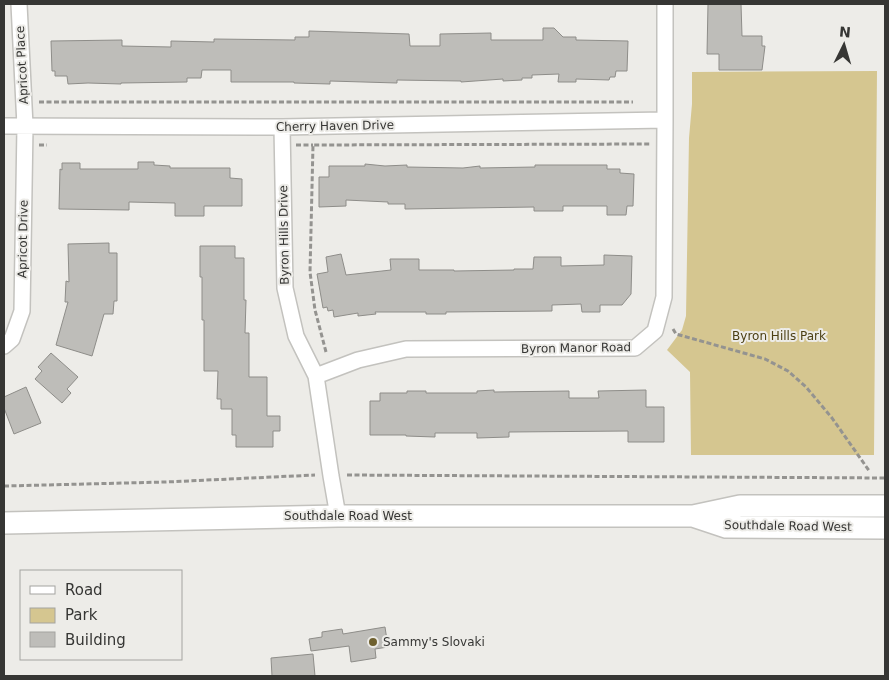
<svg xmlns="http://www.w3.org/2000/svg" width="889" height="680" viewBox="0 0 889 680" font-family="'DejaVu Sans',sans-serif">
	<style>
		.green { fill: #d5c690 }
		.building { fill: #bebdb9; stroke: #8e8d89 }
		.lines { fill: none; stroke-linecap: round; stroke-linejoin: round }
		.street-casing { stroke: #c3c2be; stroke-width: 18 }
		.secondary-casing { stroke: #c3c2be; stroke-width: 24 }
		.path { stroke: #949390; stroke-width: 3; stroke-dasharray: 5 2.5; stroke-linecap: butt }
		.street { stroke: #fff; stroke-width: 15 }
		.secondary { stroke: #fff; stroke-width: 21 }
		.poi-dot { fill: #6f612f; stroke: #edece8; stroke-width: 2 }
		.labels { text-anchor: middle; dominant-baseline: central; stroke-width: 4; stroke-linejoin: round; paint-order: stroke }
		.street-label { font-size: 12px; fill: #363634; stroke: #edece8 }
		.park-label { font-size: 12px; fill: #4c4015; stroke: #edece8 }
		.poi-label { font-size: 12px; fill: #363634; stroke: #edece8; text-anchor: start }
	</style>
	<rect width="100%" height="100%" fill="#edece8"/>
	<path class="green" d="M877 71 874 455H691L690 372 667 350 682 330 686 316 689 138 692 104V72Z"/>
	<path class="building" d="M708 4H741L742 36H762V46H765L762 70H719V54H707Z
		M543 28H554L563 37H576V40L628 41 627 71H616L615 77H610L609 80 576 79V82H558L559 74 532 75V78H522V80L503 81V79L461 82V81L397 80V83L330 81V84L294 83V82H231V70H202L201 78H187V82L121 83V84L88 83 68 84 67 76H55V71H52L51 41 122 40V46L171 47V41L214 42V39L295 40V37H309V31L409 34 410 46H440V34L491 33V40H543Z
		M138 162H154V165L170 166V168H230V178L242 179V206H204V216H175V203L129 202V210L59 209 60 169 62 170V163H80V169H138Z
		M365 164 385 166 407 165V167L463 168 480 166V168L535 167V165H607V169H620V173L634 174 633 206H627L626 215H607V206H563V211H534V207L405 209V204H388V202L346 200V206L319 207V177H329V166H365Z
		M109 243V253H117V301H114L113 314H104L92 356 56 345 68 302H65L66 281 69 282 68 244Z
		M200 246H235V258H244V300H246L245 333H249V377H267V416H280V431H273V447H236V435H232V409H221V399H217L218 371H204V320H202V277H200Z
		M341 254 346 275 391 270 390 259H419V270H454V271L514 270V269H533L534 257H561V266L604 265V255L632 256 631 294 622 305H600V312H582L581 304 552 305V311L446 312V314H426V312H375L376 314 358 316V313L334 317 333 310 328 311 327 307 323 308 317 274 328 272 326 257Z
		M51 353 78 377 67 389 71 393 62 403 35 379 42 371 38 367Z
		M26 387 41 423 14 434 4 408V397Z
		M494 390V392L569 391V398H599L598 391 646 390V407H664V442H628V431L509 432V437L477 438V433H435V437L406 436V435H370V401H380V393H407V391H426V393H477V391Z
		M385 627 388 647 375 649 376 658 351 662 349 646 311 651 309 639 322 637V632L342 629 343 634Z
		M313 654 315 676H272L271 658Z"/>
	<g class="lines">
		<g class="street-casing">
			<path id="street" d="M4 126 282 127 665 120
				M282 127 285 288 296 336 316 376 331 476 338 516
				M4 346 12 339 22 311 25 126 19 4
				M316 376 358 360 406 349 635 348 655 331 664 297 665 120V4"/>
		</g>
		<g class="secondary-casing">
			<path id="secondary" d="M693 516 726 527 885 528
				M4 523 338 516H693L740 506H885"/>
		</g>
		<path class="path" d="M39 102H633
			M39 145H47
			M296 145H313
			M673 329 676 334 765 359 788 371 806 387 832 418 870 472
			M326 352 315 310 310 272 313 145 651 144
			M347 475 885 478
			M4 486 166 482 315 475"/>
		<use href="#street" class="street"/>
		<use href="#secondary" class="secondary"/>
	</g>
	<circle class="poi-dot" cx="373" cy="642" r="5"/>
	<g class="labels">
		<g class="street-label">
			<text transform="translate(22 65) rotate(-93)">Apricot Place</text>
			<text transform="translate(335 126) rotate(-1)">Cherry Haven Drive</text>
			<text transform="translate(284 235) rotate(-91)">Byron Hills Drive</text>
			<text transform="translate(23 239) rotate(-89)">Apricot Drive</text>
			<text transform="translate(576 348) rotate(-1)">Byron Manor Road</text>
			<text x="348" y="516">Southdale Road West</text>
			<text transform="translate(788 526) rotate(1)">Southdale Road West</text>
		</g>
		<g class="park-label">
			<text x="779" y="336">Byron Hills Park</text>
		</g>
		<g class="poi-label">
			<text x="383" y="642">Sammy's Slovaki</text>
		</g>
	</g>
	<rect width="889" height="680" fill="none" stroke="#363634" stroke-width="10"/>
	<rect x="20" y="570" width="162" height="90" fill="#edece8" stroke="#a4a3a0"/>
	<rect x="30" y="586" width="25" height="8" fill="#ffffff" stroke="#a4a3a0"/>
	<text x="65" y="595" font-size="15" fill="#363634">Road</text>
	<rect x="30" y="608" width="25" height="15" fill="#d5c690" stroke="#a4a3a0"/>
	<text x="65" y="620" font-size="15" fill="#363634">Park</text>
	<rect x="30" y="632" width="25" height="15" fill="#bebdb9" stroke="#a4a3a0"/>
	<text x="65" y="645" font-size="15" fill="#363634">Building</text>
	<g transform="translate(844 45) rotate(5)" stroke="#edece8" stroke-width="4" paint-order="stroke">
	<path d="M0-4L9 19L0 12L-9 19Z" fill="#363634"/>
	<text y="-8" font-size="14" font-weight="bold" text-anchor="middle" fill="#363634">N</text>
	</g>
</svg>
